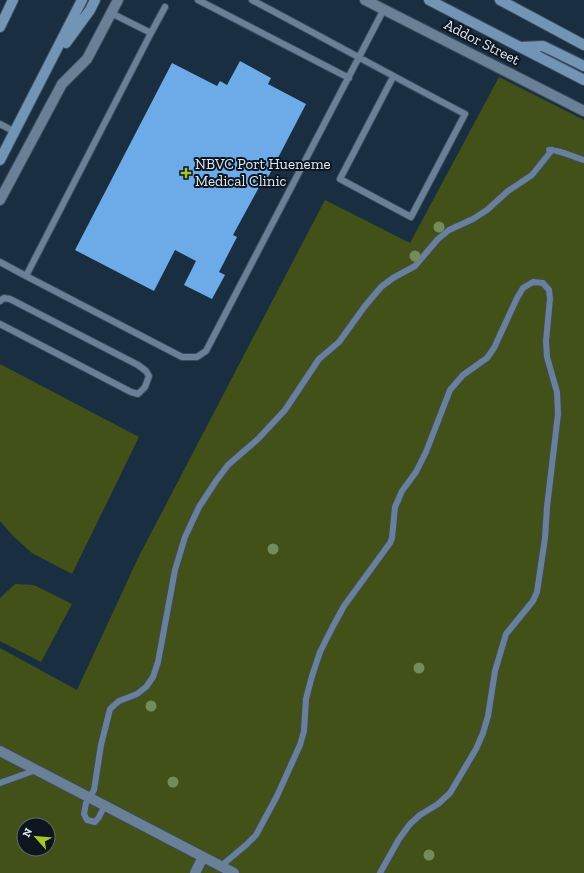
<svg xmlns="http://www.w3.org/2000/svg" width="584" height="873" viewBox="0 0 584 873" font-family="'Zilla Slab',serif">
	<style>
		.green { fill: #425117; fill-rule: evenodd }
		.building { fill: #6dabe8 }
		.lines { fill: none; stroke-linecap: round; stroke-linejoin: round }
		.lane-casing { stroke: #3c4c5d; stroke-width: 8 }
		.street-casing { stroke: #3c4c5d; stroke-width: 12 }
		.secondary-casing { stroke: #3c4c5d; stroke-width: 12 }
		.lane { stroke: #6a8097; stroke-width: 6 }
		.street { stroke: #6a8097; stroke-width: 10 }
		.secondary { stroke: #7294b5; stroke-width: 10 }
		.tree { fill: #738c59 }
		.poi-dot { fill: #a4c825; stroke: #0d151e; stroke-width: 1.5 }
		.labels { text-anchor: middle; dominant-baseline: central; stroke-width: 4; stroke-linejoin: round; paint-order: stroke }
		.street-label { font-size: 15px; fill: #dde9f6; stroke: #0d151e }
		.poi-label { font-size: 15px; fill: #dde9f6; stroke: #0d151e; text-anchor: start }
	</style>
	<rect width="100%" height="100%" fill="#1a2e41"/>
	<path class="green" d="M499 77 584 120V873H0V648L77 690 138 558 325 200 410 243ZM24 825H48V849H24Z
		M0 364 139 437 72 574 32 553 13 536 0 521Z
		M15 584 34 585 72 604 41 662 0 641V598Z"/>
	<path class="building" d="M240 61 271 78 268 84 306 104 267 179 264 178 233 235 237 237 219 272 225 275 212 299 184 285 196 261 175 250 154 291 75 250 172 63 217 86 220 81 227 85Z"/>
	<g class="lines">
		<g class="lane-casing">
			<path id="lane" d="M198 0 349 78
				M252 0C324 38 394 77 465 114L411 217 340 179 393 77
				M151 33 165 7
				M0 124 15 132
				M549 150C561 150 573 157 584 160
				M0 262 26 276 151 33 111 13
				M26 276 182 357H197L206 351 384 9
				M0 301 4 298 10 299 138 365 146 371 149 376 145 387 138 394 131 392 0 324
				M0 783 36 770
				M105 805 99 817 95 822 87 820 84 814 86 803 94 790 101 745 110 709 119 701 137 694 146 687 153 677 158 662 175 570 185 537 199 507 216 481 228 465 258 439 285 410 319 359 339 342 365 306 381 287 393 278 415 266 438 239 449 230 473 219 487 210 508 191 532 175 552 150
				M221 866 246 845 256 835 277 796 300 745 304 731 306 699 312 676 320 652 332 628 344 606 390 543 392 538 395 507 402 491 416 472 426 452 450 390 463 375 487 358 494 348 517 298 523 288 533 282 543 283 549 290 550 299 546 341 547 357 557 392 558 414 547 507 545 538 537 592 533 601 506 634 495 671 488 716 483 733 476 749 450 793 438 804 420 815 410 824 399 839 380 873"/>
		</g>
		<g class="street-casing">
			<path id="street" d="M365 0 584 111
				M0 200 62 84 87 59 118 0
				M0 751 234 873
				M195 873 203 857"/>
		</g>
		<g class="secondary-casing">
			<path id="secondary" d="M429 0 584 80
				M500 0 584 45
				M0 27 13 0
				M66 43 90 10 95 0
				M521 47 543 46 584 66
				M0 160 82 0"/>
		</g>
		<use href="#lane" class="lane"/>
		<use href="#street" class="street"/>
		<use href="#secondary" class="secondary"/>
	</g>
	<g class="tree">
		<circle cx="439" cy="227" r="5.5"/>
		<circle cx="415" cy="256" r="5.5"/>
		<circle cx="273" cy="549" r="5.5"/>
		<circle cx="419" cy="668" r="5.5"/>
		<circle cx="151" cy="706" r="5.5"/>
		<circle cx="173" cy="782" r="5.5"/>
		<circle cx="429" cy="855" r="5.5"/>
	</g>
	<path class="poi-dot" d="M184 167h4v4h4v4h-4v4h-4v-4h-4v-4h4z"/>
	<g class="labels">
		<g class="street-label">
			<text transform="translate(482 42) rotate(27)">Addor Street</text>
		</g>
		<g class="poi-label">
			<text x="195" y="164">NBVC Port Hueneme<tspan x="195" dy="17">Medical Clinic</tspan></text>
		</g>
	</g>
	<g transform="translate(36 837) rotate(297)"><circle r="19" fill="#0d151e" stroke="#606a74"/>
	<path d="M0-3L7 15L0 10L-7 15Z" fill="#a4c825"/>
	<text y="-6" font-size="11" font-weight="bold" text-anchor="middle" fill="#dde9f6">N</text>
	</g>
</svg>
